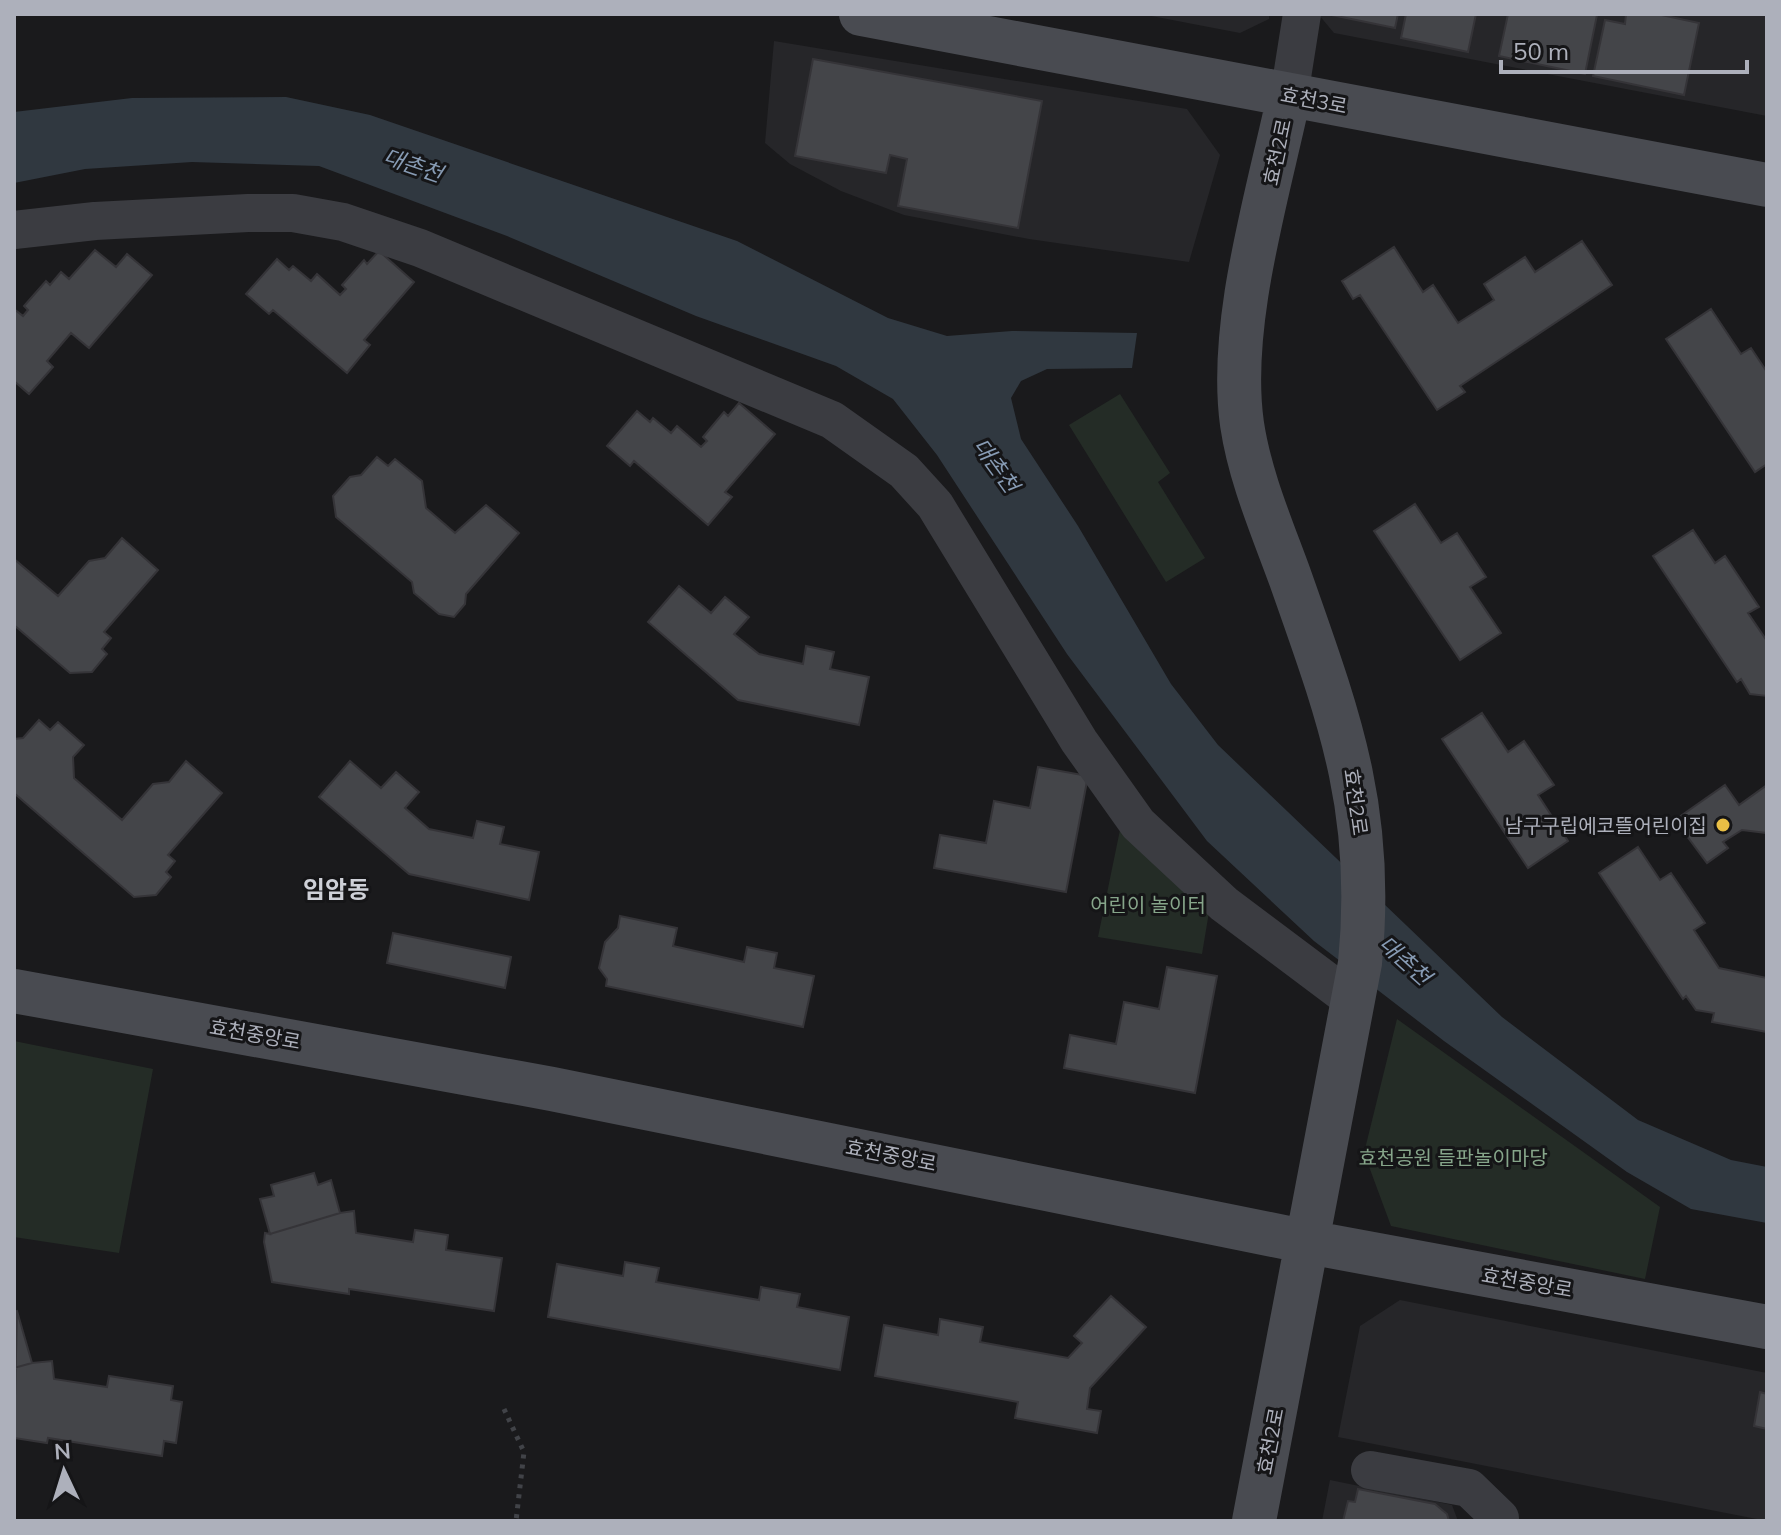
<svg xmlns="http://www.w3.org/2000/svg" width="1781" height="1535" viewBox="0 0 1781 1535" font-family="Mulish,'Noto Sans KR',sans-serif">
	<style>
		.built { fill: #262629 }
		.green { fill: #242c26 }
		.water { fill: #303840 }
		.building { fill: #444549; stroke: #353438; stroke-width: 2 }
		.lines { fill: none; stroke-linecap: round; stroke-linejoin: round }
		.path { stroke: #414348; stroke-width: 5; stroke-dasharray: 4 6; stroke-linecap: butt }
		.street { stroke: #3b3c41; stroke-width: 38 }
		.secondary { stroke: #494b51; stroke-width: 44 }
		.poi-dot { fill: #e9bf45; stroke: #151517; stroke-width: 3 }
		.labels { text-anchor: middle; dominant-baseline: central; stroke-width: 6; stroke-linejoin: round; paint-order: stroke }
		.street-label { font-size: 20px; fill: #adb0bb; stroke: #151517 }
		.poi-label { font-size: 20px; fill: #adb0bb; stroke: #151517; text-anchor: end }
		.park-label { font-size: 20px; fill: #86a58a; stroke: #151517 }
		.water-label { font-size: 22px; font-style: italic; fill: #879bb4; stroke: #151517 }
		.quarter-label { font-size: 24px; font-weight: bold; fill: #ced0d7; stroke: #151517 }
	</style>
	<rect width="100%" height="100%" fill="#1a1a1c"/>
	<path class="built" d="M1141 14H1269V19L1240 33Z
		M1767 14V116L1334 33 1319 15Z
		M774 41 1187 109 1220 155 1189 262 1029 239 904 215 841 191 790 164 765 143Z
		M1400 1300 1767 1373V1521L1338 1437 1360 1326Z
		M1330 1480 1452 1505 1458 1521H1322Z"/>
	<path class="green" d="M1120 394 1170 473 1158 482 1205 558 1166 582 1069 425Z
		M1121 825 1210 906 1202 954 1098 937Z
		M1397 1019 1660 1207 1645 1279 1391 1226 1364 1153Z
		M14 1041 153 1069 119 1253 14 1237Z"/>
	<path class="water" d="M286 97 370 115 737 241 888 318 947 336 1012 331 1137 333 1132 368 1047 369 1021 381 1011 398 1021 439 1078 526 1171 684 1218 745 1502 1017 1638 1120 1731 1160 1767 1167V1223L1691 1209 1627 1172 1444 1041 1314 941 1207 841 1067 654 937 455 893 399 836 366 696 316 507 236 319 166 192 162 85 169 14 183V112L132 98Z"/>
	<path class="building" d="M1327 14H1398L1395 28Z
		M1406 14H1476L1468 52 1401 38Z
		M1508 14 1597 15 1585 74 1499 56Z
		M1626 14H1657L1699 23 1684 95 1593 76 1605 20 1625 24Z
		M813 59 1042 101 1018 228 898 206 907 159 890 155 886 173 795 156Z
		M1582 241 1612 285 1460 386 1465 392 1437 410 1360 295 1353 299 1342 281 1394 247 1423 292 1433 285 1458 323 1494 300 1484 284 1525 257 1535 272Z
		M95 250 116 267 127 254 152 275 89 348 71 333 47 361 53 367 29 394 14 381V309L23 316 28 310 24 306 46 281 50 285 61 272 69 279Z
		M379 251 414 282 364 340 370 345 347 373 273 310 269 314 246 294 277 259 289 270 293 266 311 281 317 274 340 295 346 289 342 285 364 260 367 264Z
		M1711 309 1741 354 1751 348 1767 372V464L1755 472 1666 339Z
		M739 403 775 434 725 492 732 497 708 525 634 461 630 466 607 446 637 411 650 422 653 418 671 433 677 426 701 447 707 441 703 437 724 412 728 416Z
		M377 457 388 466 395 459 422 481 426 508 455 533 486 505 519 533 466 594 465 604 454 617 439 614 414 593 412 582 336 517 333 496 350 477 361 475Z
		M1415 504 1441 543 1457 533 1486 577 1470 587 1501 633 1460 660 1374 531Z
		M1693 530 1715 563 1725 556 1759 607 1748 613 1767 641V696L1750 694 1741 679 1737 682 1653 556Z
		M122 538 158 570 104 632 111 638 102 649 107 654 92 672 70 673 14 625V559L58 596 89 561 105 558Z
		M679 586 711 613 725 597 749 617 734 634 759 654 803 664 806 646 834 652 830 669 869 677 859 725 738 700 648 622Z
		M1482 713 1508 752 1524 741 1554 785 1538 795 1568 841 1528 868 1442 739Z
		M39 720 50 730 58 722 84 745 73 757 74 778 122 820 153 784 169 782 186 761 222 793 168 855 175 861 166 872 171 877 156 895 134 897 14 793V739L23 738Z
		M350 761 381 788 396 772 419 792 405 808 429 829 473 838 477 821 504 827 500 844 539 852 529 900 409 874 319 797Z
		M1038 767 1088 776 1066 892 934 868 940 835 986 843 994 801 1030 808Z
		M1725 785 1739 805 1767 785V833L1742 830 1723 842 1728 848 1707 863 1675 820Z
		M1638 847 1660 880 1671 873 1705 923 1694 930 1719 968 1767 978V1032L1712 1022 1714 1013 1696 1010 1686 996 1683 999 1599 873Z
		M620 916 677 928 673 946 744 962 747 947 777 953 774 968 814 976 803 1027 606 986 607 979 599 968 605 942 618 928Z
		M393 933 511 957 505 988 387 963Z
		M1167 967 1217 976 1195 1093 1064 1068 1070 1035 1116 1044 1124 1002 1159 1009Z
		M314 1173 318 1185 331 1180 340 1213 270 1234 260 1199 274 1196 271 1185Z
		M314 1173 318 1185 331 1180 340 1213 354 1211 356 1233 413 1242 415 1230 448 1235 446 1250 502 1258 494 1311 349 1289V1294L272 1282 264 1242 265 1233 270 1234 260 1199 274 1196 271 1185Z
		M625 1262 659 1268 656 1282 759 1300 761 1287 800 1294 797 1307 849 1317 840 1370 548 1317 557 1264 623 1276Z
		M1111 1296 1146 1327 1090 1388 1087 1409 1101 1411 1097 1433 1015 1418 1018 1402 875 1376 884 1325 938 1335 940 1319 983 1327 980 1342 1068 1358 1082 1343 1074 1336Z
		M17 1311 32 1363 14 1368V1312Z
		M17 1311 32 1363 52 1361 54 1379 107 1387 109 1376 173 1386 171 1400 182 1402 176 1443 164 1441 162 1456 48 1438 47 1443 14 1438Z
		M1760 1392 1767 1394V1429L1754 1426Z
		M1358 1489 1435 1504 1447 1514 1449 1521H1343L1348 1501 1355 1502Z"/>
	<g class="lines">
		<path class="path" d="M504 1409 524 1452 516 1521"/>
		<path class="street" d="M1289 96 1302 14
			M14 230 95 221 248 213H293L343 222 420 248 832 420 904 471 935 505 1079 741 1138 824 1224 904 1352 1000
			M1370 1470 1469 1488 1500 1518"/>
		<path class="secondary" d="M861 14 1767 185
			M14 991 552 1089 1308 1242 1767 1327
			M1254 1521 1360 963C1375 812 1340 719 1291 580 1273 530 1250 478 1242 424 1228 324 1268 195 1289 96"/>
	</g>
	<circle class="poi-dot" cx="1723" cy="825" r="8"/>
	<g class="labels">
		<g class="street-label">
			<text transform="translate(1314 100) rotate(11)">효천3로</text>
			<text transform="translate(1277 152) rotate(-78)">효천2로</text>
			<text transform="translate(1356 802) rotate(82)">효천2로</text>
			<text transform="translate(255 1034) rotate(10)">효천중앙로</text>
			<text transform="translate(891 1155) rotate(11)">효천중앙로</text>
			<text transform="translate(1527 1282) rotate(10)">효천중앙로</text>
			<text transform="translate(1270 1441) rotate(-79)">효천2로</text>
		</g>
		<g class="poi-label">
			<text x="1707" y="825">남구구립에코뜰어린이집</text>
		</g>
		<g class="park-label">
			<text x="1148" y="904">어린이 놀이터</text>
			<text x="1453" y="1157">효천공원 들판놀이마당</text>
		</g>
		<g class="water-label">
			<text transform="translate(413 165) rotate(19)">대촌천</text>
			<text transform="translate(996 465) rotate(54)">대촌천</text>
			<text transform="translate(1405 960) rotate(42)">대촌천</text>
		</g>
		<g class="quarter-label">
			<text x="336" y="889">임암동</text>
		</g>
	</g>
	<rect width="1781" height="1535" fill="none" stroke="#adb0bb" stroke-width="32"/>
	<g transform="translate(64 1471) rotate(356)" stroke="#151517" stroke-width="6" paint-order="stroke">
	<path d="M0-6L14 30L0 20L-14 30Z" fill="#adb0bb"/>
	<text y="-12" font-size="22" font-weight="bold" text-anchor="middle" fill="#adb0bb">N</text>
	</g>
	<path d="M1501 60v12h246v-12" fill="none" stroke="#adb0bb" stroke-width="4"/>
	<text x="1513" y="60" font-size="24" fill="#adb0bb" stroke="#151517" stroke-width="6" paint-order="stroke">50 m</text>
</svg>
